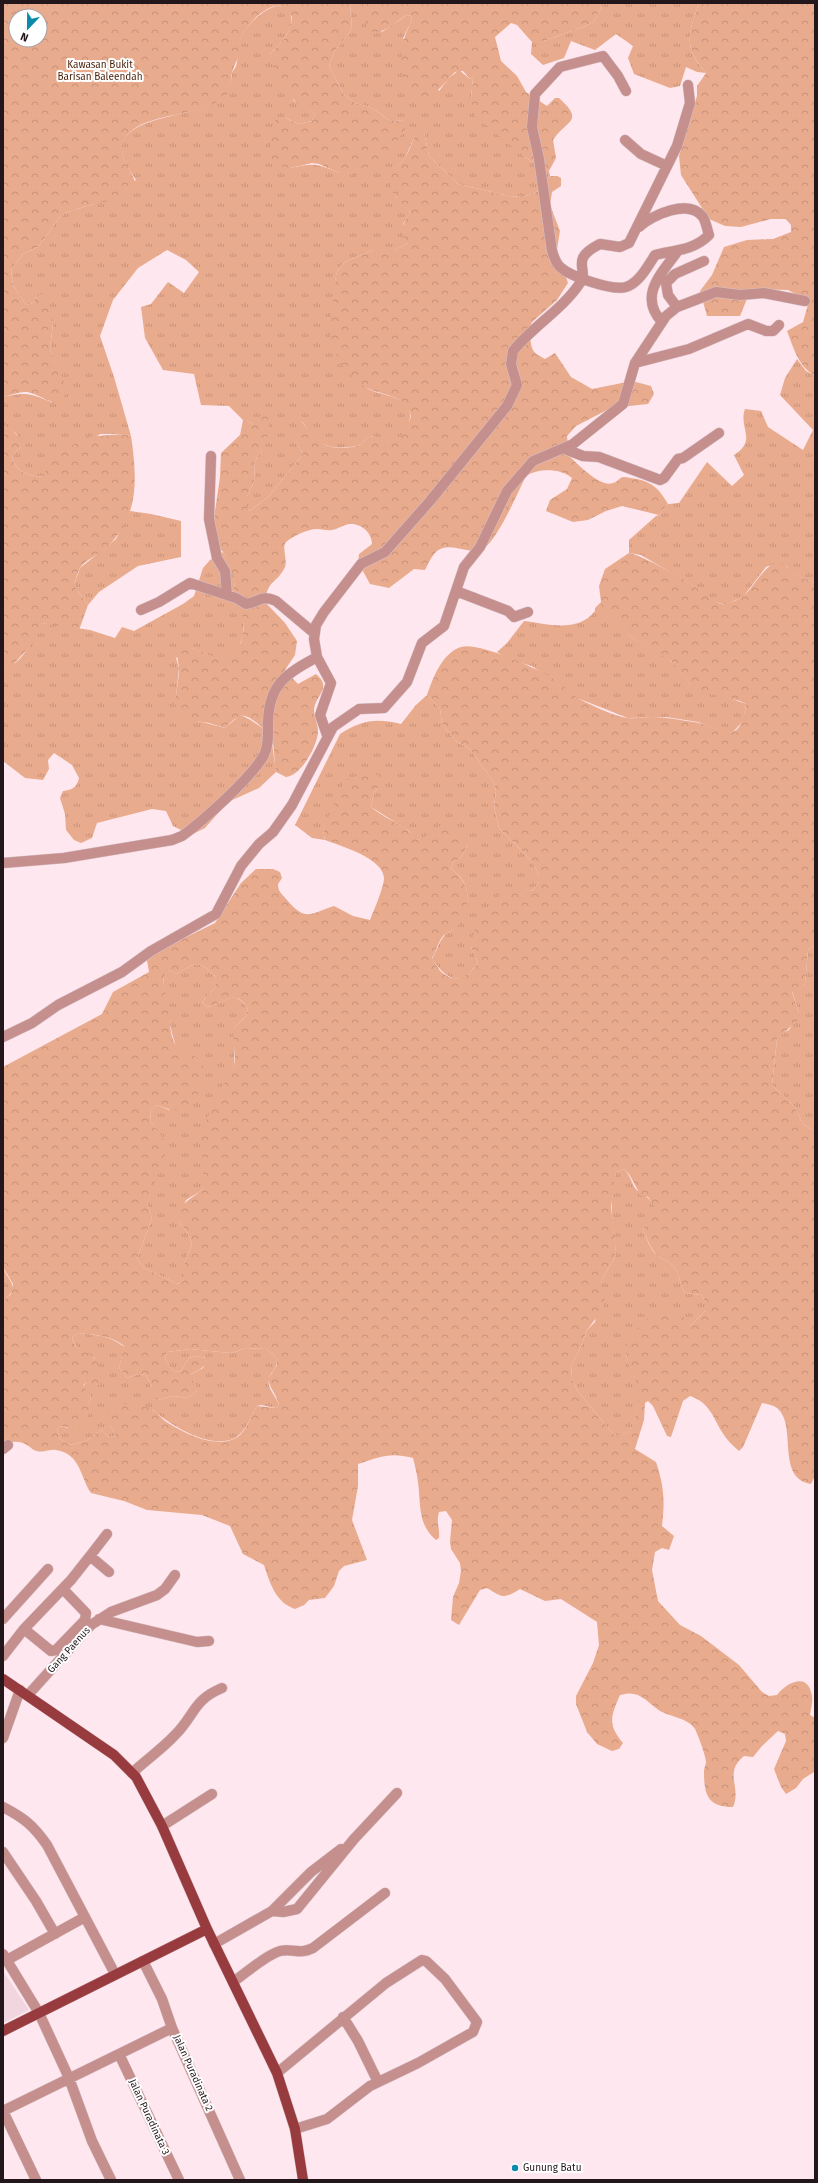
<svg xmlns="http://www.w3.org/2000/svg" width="818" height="2183" viewBox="0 0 818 2183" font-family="'Fira Sans',sans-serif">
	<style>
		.built { fill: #f1d6e0 }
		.grass { fill: url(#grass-tufts) }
		.forest { fill: url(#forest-crowns); fill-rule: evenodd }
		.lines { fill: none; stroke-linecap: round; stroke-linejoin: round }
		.minor-casing { stroke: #d7c2c9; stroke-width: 11 }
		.major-casing { stroke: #d7c2c9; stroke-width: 11 }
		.minor { stroke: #c58f8d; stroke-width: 10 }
		.major { stroke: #983b3e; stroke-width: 10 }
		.poi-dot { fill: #0a8bac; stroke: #fff; stroke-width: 1.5 }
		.labels { text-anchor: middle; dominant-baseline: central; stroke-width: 4; stroke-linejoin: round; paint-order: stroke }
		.park-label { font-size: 10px; fill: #481f07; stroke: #fff }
		.street-label { font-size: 10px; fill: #24171c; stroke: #fff }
		.poi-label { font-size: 10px; fill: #24171c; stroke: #fff; text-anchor: start }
	</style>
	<defs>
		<pattern id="grass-tufts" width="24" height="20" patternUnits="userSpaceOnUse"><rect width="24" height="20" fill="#e9ab8d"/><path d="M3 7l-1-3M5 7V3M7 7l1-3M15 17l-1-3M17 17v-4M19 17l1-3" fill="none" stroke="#c89279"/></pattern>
		<pattern id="forest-crowns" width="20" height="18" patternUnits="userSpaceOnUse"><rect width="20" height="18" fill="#e9ab8d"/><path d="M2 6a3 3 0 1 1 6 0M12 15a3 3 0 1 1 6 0" fill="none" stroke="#c89279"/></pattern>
	</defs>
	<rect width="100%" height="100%" fill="#fee7ef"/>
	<path class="built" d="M3 1971 29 2010 3 2023Z"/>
	<path class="grass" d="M350 3H362L382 32 407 15 411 16 412 20 403 38 439 91 448 79 459 70 470 79 473 78 471 99 526 158 549 171 550 176 535 193 523 197 509 196 458 184 429 156 424 132 417 131 405 158 395 169V196L410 212 403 224 408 243 395 250H373L345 262 339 268 336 275 331 338C338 348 359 382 367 388 379 396 399 394 408 407 414 417 406 441 393 442 386 443 379 439 373 436L366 438 361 445C344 449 324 450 311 435 308 431 305 425 302 421L296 441 303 454 269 496 250 511 247 508V497L255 479 254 463 262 450 257 425H253L247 420H243L229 406 201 405 194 374 163 370 145 338 141 307 151 304 168 282 184 293 199 272 186 260 167 250 138 268 113 300 100 336 114 377 131 436 123 434H100L44 476C31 478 17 472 12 459L15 452 21 447 17 434 3 425V397C25 392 30 393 51 402L65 386 50 350 53 322 36 297 33 303 26 305 13 285 11 269 23 254 38 247 59 218 65 213 93 204 136 180C130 171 119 155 122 144 131 114 200 117 222 98 231 91 230 84 232 74 232 71 235 69 236 66 239 57 237 47 240 39 243 28 271 0 283 7 304 20 281 43 270 54L294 101 315 114 312 121 298 124 284 117 290 168C314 163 316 163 339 173L404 121 389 120 370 107 355 103 343 93 329 66 334 52 352 29Z
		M604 3H699C689 34 682 46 706 73L697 72 686 67 680 86 670 88 634 74 628 58 633 46 616 34 595 50 571 41 564 58 543 65 531 54 532 42H541L586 26 593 22Z
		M797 359 806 371 815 376V583L790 573 787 566 774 564 766 567 743 597 725 605 711 600 699 589 641 555 629 553V540L656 516 659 515 668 504 679 503 707 462 732 486 744 475 734 455C758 440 738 428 745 409L761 411 768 427 803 450 813 430 780 395 785 378Z
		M130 511 151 514 181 521V557L138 566 99 592 88 605 74 585 80 568 116 539Z
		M223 552C227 561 234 571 235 581 235 584 233 589 234 593 235 600 241 605 243 612 245 627 244 654 225 657 213 659 202 653 192 648L176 658 179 668 176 697 187 722H202L225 728 239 716H243C276 733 271 739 276 772L259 788 228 802 205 828 191 835 173 826 166 811 152 809 97 823 92 838 81 843 74 840 66 830 65 814 60 798 63 791C73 790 77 787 79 778L72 765 54 753 48 760 49 769 43 780 25 778 3 761V669C24 664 31 640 42 623L90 630 115 638 122 627 134 631 183 604 194 596 203 568 210 560Z
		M601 602 631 637 665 656 676 666 690 684 746 704 743 721 733 732 726 733 698 722 666 717 628 718 572 696 532 666 510 660 497 652 507 643 524 621C548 624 578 633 595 611V608Z
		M427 695 440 709 442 724 456 741 470 749 494 783 496 791 494 806 499 828 532 861 539 875V882L532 891 525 889 471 947 478 962C461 989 447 980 432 959 436 952 439 942 444 936 447 932 453 931 456 927 471 909 473 882 451 869L453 862 460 859 468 845 420 840 413 837 409 831 371 807 374 792 379 787 330 816 323 829 325 840 312 838 295 825 340 734C362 720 376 718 401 724L416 705Z
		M815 945V1132L803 1124 795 1107 772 1085 777 1039 782 1033 789 1030 799 1013 792 991 805 984 808 950Z
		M198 964 205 967 216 977V986L202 1002 207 1007C224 1005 234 986 248 1009L246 1016 235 1027 234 1066 204 1167V1187L199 1192 186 1200 178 1221 188 1233 192 1244 184 1264V1280L178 1284 144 1268 137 1259 152 1218 147 1203 151 1190 159 1131 151 1122 150 1111 157 1105 169 1110 197 1058C190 1055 182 1053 177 1047 171 1040 163 985 163 973L171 971 177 974 190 966Z
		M624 1169C630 1175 631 1181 635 1188 642 1196 662 1202 653 1217 651 1222 646 1224 643 1229 646 1237 651 1252 659 1257 665 1261 672 1262 676 1270 681 1278 679 1286 686 1293L701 1295 706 1302V1310L690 1326 637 1331C633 1336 627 1343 626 1350 625 1360 634 1372 637 1382 641 1397 638 1444 613 1434L577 1390 572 1379 571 1365 579 1351 587 1330 595 1322 602 1279 614 1259 616 1252C612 1225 609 1199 616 1172Z
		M3 1264C4 1280 24 1285 3 1301Z
		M78 1333C95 1335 110 1335 124 1347L119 1368 127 1378 139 1374 146 1375 158 1400 173 1396 188 1398 197 1390 190 1379V1375L203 1368 206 1358 196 1356 189 1358 180 1372 173 1371 165 1359 167 1352 190 1349 231 1353 246 1348 266 1349 273 1354 277 1361C277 1369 270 1372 269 1379 266 1387 277 1397 279 1405L276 1408 261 1405 257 1406C252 1414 247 1428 239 1435 217 1454 171 1426 153 1410L110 1425 116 1436 109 1437 101 1430 86 1441 70 1445 60 1439 57 1429 60 1426 68 1428 89 1404 91 1397 83 1386 86 1383 95 1358C84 1353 76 1350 72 1338Z"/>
	<path class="forest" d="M3 3H350L352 29 334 52 329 66 343 93 355 103 370 107 389 120 404 121 406 128 388 154 355 175 339 173 319 164 312 163 290 168 275 165C266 151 273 133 276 118L284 117 298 124 312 121 315 114C308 110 299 106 294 100 283 89 271 69 270 54 280 44 292 32 292 17L281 6C266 4 246 25 240 39 244 52 235 61 232 73 230 79 232 85 229 91 211 121 135 108 123 143 117 158 136 173 136 188L124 198 93 204 65 213 59 218 38 247 23 254 11 269 13 285 26 305 33 303 36 297 43 293 49 298 53 322 50 350 66 386V393L59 403C48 402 41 396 31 393 23 390 12 395 3 397ZM16 16H40V40H16Z
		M362 3H604L593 22 586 26 541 42H532L517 25 511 23 495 37 501 61 517 76 526 92 547 106 555 98H559C585 122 567 119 553 140L556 158 549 171 526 158 475 116 471 99 473 78 470 79 463 71 455 72C442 84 432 105 411 95 399 65 397 49 412 20L411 16 407 15C393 23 383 37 367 30Z
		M699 3H815V376C798 366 794 349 787 331L803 322 809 301 788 290 751 289 740 316H707L700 291 712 275 724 247 747 240 773 239 791 232V225L786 219H771L741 227 725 226 709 219 681 175 679 156 697 96V86L706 73C682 45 689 34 699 3Z
		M417 130 424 132 429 156 458 184 509 196 523 197 535 193 550 176H557L561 178V186L552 192 550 205 560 231 557 249 568 283 557 300 532 322C529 328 530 342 532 348 534 354 540 356 545 359L555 353 571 377 592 389 632 381 651 386 654 394 648 404 611 408 576 426 567 436 569 456C578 464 600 488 613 483 618 482 619 477 624 477 647 480 656 483 668 504L659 515 622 506 606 511 588 520 573 522 546 511 550 500 567 489 572 478C561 468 538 468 526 476 518 492 498 539 484 548 471 557 451 540 437 551 432 555 428 564 425 570L414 569 389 588 370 584 358 562 359 554 372 544C372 533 361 523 350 524 344 524 338 529 332 530 328 531 322 529 317 529 308 529 293 536 286 542 281 548 289 561 284 569 275 585 268 579 265 602L285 623 297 641 295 655 285 670 298 684 316 674C333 688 315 695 314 710 314 717 318 724 318 731 318 745 301 776 286 777L276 772C274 764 275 748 272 741 269 733 250 713 240 716 235 718 229 724 225 728 218 726 211 723 203 722 196 721 189 724 182 720 169 713 180 681 179 669 179 662 176 658 178 651L192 648 211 656H227L241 643 244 628 242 611 233 592 235 582 233 574 223 552 216 544 214 518 220 477 221 453 240 435 243 420H247L253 425H257L260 415 263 413 267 415 269 422 268 435 262 450 254 463 255 479 247 497V508L250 511 269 496 303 454 296 441 295 434 302 421C318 447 332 452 361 445L366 438 373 436C392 444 397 446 407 427 409 422 412 418 410 413 406 395 380 395 367 388 350 379 335 357 331 339 328 328 335 289 336 275L339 268 345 262 373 250H395L408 243C398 233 403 223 410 212 399 202 383 187 394 170 397 166 401 163 404 159 410 151 413 139 417 130Z
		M3 425 11 429 22 440 21 447 15 452 12 459C17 472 31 478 44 476L48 462 85 437 123 434 131 436C137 477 140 516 107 547 99 555 86 559 80 568 77 573 76 580 74 585L88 605 79 630 42 623 32 644 11 667 3 669Z
		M629 553C644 556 684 579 699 589 708 596 713 602 725 605 730 602 737 601 742 597 754 590 775 541 791 573L815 583V945L808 950 805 984 792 992 799 1013 798 1020 777 1039 772 1085 795 1107 803 1124 815 1132 814 1478 811 1484C775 1478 798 1425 777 1408 773 1405 767 1404 762 1403L743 1447 739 1451C732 1445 726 1439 722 1432 713 1417 709 1402 690 1396L683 1401 671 1437 667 1436 653 1406 648 1401 645 1403 644 1420 635 1449 656 1462C664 1486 665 1500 662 1526L674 1536 669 1550 662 1548 655 1552 652 1570 658 1601 680 1625 701 1636 739 1665 762 1692 769 1696 777 1695C785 1684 806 1672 811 1692 814 1699 811 1707 810 1715L815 1718 814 1772 803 1779 796 1788 786 1794 781 1787 774 1769 786 1741 785 1734 778 1731 762 1746 753 1757 744 1756C723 1773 742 1787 733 1807 707 1807 704 1794 704 1771 704 1767 706 1765 706 1762 706 1756 698 1735 695 1729 688 1718 671 1717 660 1711 646 1701 639 1689 620 1695 611 1716 607 1724 623 1743L619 1749 612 1751 597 1744 587 1732 576 1704V1696L593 1663 599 1645 597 1622 561 1599 545 1601 520 1589C504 1599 503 1598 487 1588L480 1590 459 1625 451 1620 453 1597 459 1583 461 1571 460 1563 451 1549 450 1542 452 1520 446 1511 439 1512C436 1524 440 1527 439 1538L436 1540C417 1524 421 1503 418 1482 417 1474 415 1466 413 1458 389 1452 381 1457 358 1464V1486L352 1520 367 1560 344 1566 339 1571 334 1586 325 1598 309 1600 304 1605 295 1609C275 1602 270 1583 264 1565L243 1554 230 1526 202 1515 147 1510 124 1501 91 1493C80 1477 81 1454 56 1450 49 1449 42 1454 34 1450 32 1449 29 1446 27 1445 20 1440 11 1442 3 1443V1301L11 1294 13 1284 3 1267V1067L102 1014 113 992 149 972 147 960 160 950 215 923 241 883 256 869H273L280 872 282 878 278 884C278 892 282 894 287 900 306 922 309 914 334 906L353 916 370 920C374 910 384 887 384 878 383 858 341 846 325 840L323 829 342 786 346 780 368 771 375 773 381 779 379 787 374 792 371 807C380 815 392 820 403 827 410 831 413 837 420 840L444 823 468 845 460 859 453 862 451 869C472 882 473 910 456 928 452 931 446 933 443 936 438 942 436 952 432 958 435 963 439 971 444 974 458 985 471 974 478 962L471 947C474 919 499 878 532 891L539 882V875L532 861 499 828 494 806 496 791 494 783 470 749 456 741 442 724 440 709 427 695C433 678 442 653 461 647 478 641 538 669 554 679 566 687 570 695 585 702 598 708 614 716 628 718 636 719 644 717 652 717 666 717 680 720 694 722 722 726 739 751 746 704L740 701 702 692 690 684 671 661 631 637 605 609 601 602 599 586 605 569ZM198 964 205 967 216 977V986L202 1002 207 1007C224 1005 235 986 248 1009L246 1016 235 1027 233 1034 235 1057 234 1066 212 1105 201 1136 204 1187C193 1200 179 1200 178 1221L188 1233 192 1244 184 1264V1280L178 1284 144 1268 137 1259 152 1218 147 1203 167 1149 159 1131 151 1122 150 1111 157 1105C180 1115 191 1112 200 1089 204 1080 207 1071 201 1062 194 1051 179 1054 173 1040 169 1028 170 1016 168 1004 166 993 163 984 163 974L171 971 177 974 190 966ZM624 1169 629 1174 641 1196 648 1197C662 1214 651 1215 643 1229 646 1237 652 1252 659 1257 665 1261 672 1262 676 1270 681 1278 679 1286 686 1293L701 1295 706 1302V1310L690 1326C672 1292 630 1325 626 1349 625 1360 633 1371 636 1381 641 1395 638 1444 613 1434L577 1390 572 1379 571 1365 579 1351 587 1330 603 1309 605 1302 601 1287 602 1279 614 1259 616 1252 611 1207 616 1172ZM78 1333C95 1335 110 1335 124 1346L119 1368 127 1378 139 1374 146 1375 152 1387V1395L158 1400 173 1396 188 1398 197 1390 196 1383 190 1379V1375C197 1371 207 1368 206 1358L196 1356 189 1358 180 1372 173 1371 165 1359 167 1352 190 1349 231 1353 246 1348 266 1349 273 1354 277 1361V1365L268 1379C270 1389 277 1395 279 1405L276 1408 257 1406C252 1414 247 1428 240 1435 220 1452 183 1433 165 1421 161 1418 158 1413 154 1411 141 1403 119 1401 107 1410L110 1425 116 1436 109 1437 101 1430 86 1441 70 1445 60 1439 57 1429 60 1426C80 1431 85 1426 91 1408L89 1404 91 1397 83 1385 86 1383 97 1387 104 1379C101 1373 99 1364 95 1359 87 1349 77 1354 72 1338Z"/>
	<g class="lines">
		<g class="minor-casing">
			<path id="minor" d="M626 91 618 76 603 56 560 67 535 94 532 127 539 159 552 251C554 257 555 262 560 267 571 277 613 291 626 287 639 283 648 266 655 255 674 250 693 251 709 235 707 229 706 222 703 217 689 198 652 215 639 227
				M625 140 641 154 667 166
				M677 307 668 295 666 283 675 274 704 261
				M662 322C638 296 661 274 677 252
				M635 363 689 349 748 324 766 331H773L779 325
				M565 449 583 456 599 457 660 480 664 478 678 459 683 458 719 433
				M211 456 209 519 217 558 225 571 227 595
				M456 591 508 611 514 617 528 612
				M141 610 159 602 190 583 236 598 246 604C260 602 260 594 276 601L314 633
				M327 735 320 715 331 683 317 657 314 639 316 625 324 612 361 564 385 552 430 501 507 406 517 385 511 364 513 351C533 326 562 310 580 283 590 269 568 260 600 244L620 247 629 243 677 146 690 103 688 85
				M3 863 64 858 172 840 182 836C203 821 252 777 264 755 269 745 268 733 268 722 269 684 286 674 317 657
				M3 1037 32 1023 58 1005 122 972 151 951 216 914 241 866 259 844 273 832 292 805 333 727 359 709 384 708 407 682 422 643 444 626 464 567 480 547 507 491 533 461 573 444 623 404 635 363 666 316 677 307 716 292 740 295 764 293 805 301
				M3 1449 8 1445
				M90 1556 107 1534
				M3 1619 48 1569
				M99 1619 197 1642 209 1641
				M24 1629 71 1580 90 1556 109 1572
				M3 1656 24 1629 51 1651 56 1650 85 1620 86 1613 63 1589
				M28 1695 91 1625 111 1612 157 1595 165 1589 175 1575
				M3 1738 20 1690
				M132 1773C146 1760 162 1749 175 1735 195 1715 193 1700 222 1688
				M3 1807C24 1818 33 1825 47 1845L115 1974
				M162 1826 212 1794
				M3 1852 36 1901 55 1934
				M272 1911 283 1912 297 1909 354 1839 397 1793
				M214 1944 272 1911 311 1872 341 1849
				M3 1954 39 2013 69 2078 92 2141 111 2180
				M7 1960 85 1917
				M143 1961 162 1999 172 2028
				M233 1982C246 1973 266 1955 280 1951 293 1948 299 1955 313 1948L385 1893
				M343 2017 358 2041 378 2082
				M119 2054 179 2180
				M277 2073 386 1983 422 1960 426 1961 445 1979 477 2022 473 2032 418 2063 370 2086 327 2119 295 2129
				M36 2180 3 2111 172 2028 240 2180"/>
		</g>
		<g class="major-casing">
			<path id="major" d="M3 1679 114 1755 136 1777 162 1826 207 1929 277 2073 295 2129 303 2180
				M3 2031 207 1929"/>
		</g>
		<use href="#minor" class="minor"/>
		<use href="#major" class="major"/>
	</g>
	<circle class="poi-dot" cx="515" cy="2168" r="4"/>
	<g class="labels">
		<g class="park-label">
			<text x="100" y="65">Kawasan Bukit<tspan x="100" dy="12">Barisan Baleendah</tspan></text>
		</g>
		<g class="street-label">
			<text transform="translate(69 1650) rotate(-48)">Gang Paenus</text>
			<text transform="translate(193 2073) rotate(66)">Jalan Puradinata 2</text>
			<text transform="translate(149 2117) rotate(65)">Jalan Puradinata 3</text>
		</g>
		<g class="poi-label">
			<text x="523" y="2168">Gunung Batu</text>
		</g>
	</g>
	<rect width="818" height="2183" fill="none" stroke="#24171c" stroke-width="8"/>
	<g transform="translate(28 28) rotate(202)"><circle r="19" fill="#ffffff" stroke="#a7a2a4"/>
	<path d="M0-3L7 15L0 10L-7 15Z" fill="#0a8bac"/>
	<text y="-6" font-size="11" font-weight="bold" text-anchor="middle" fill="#24171c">N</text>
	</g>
</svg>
